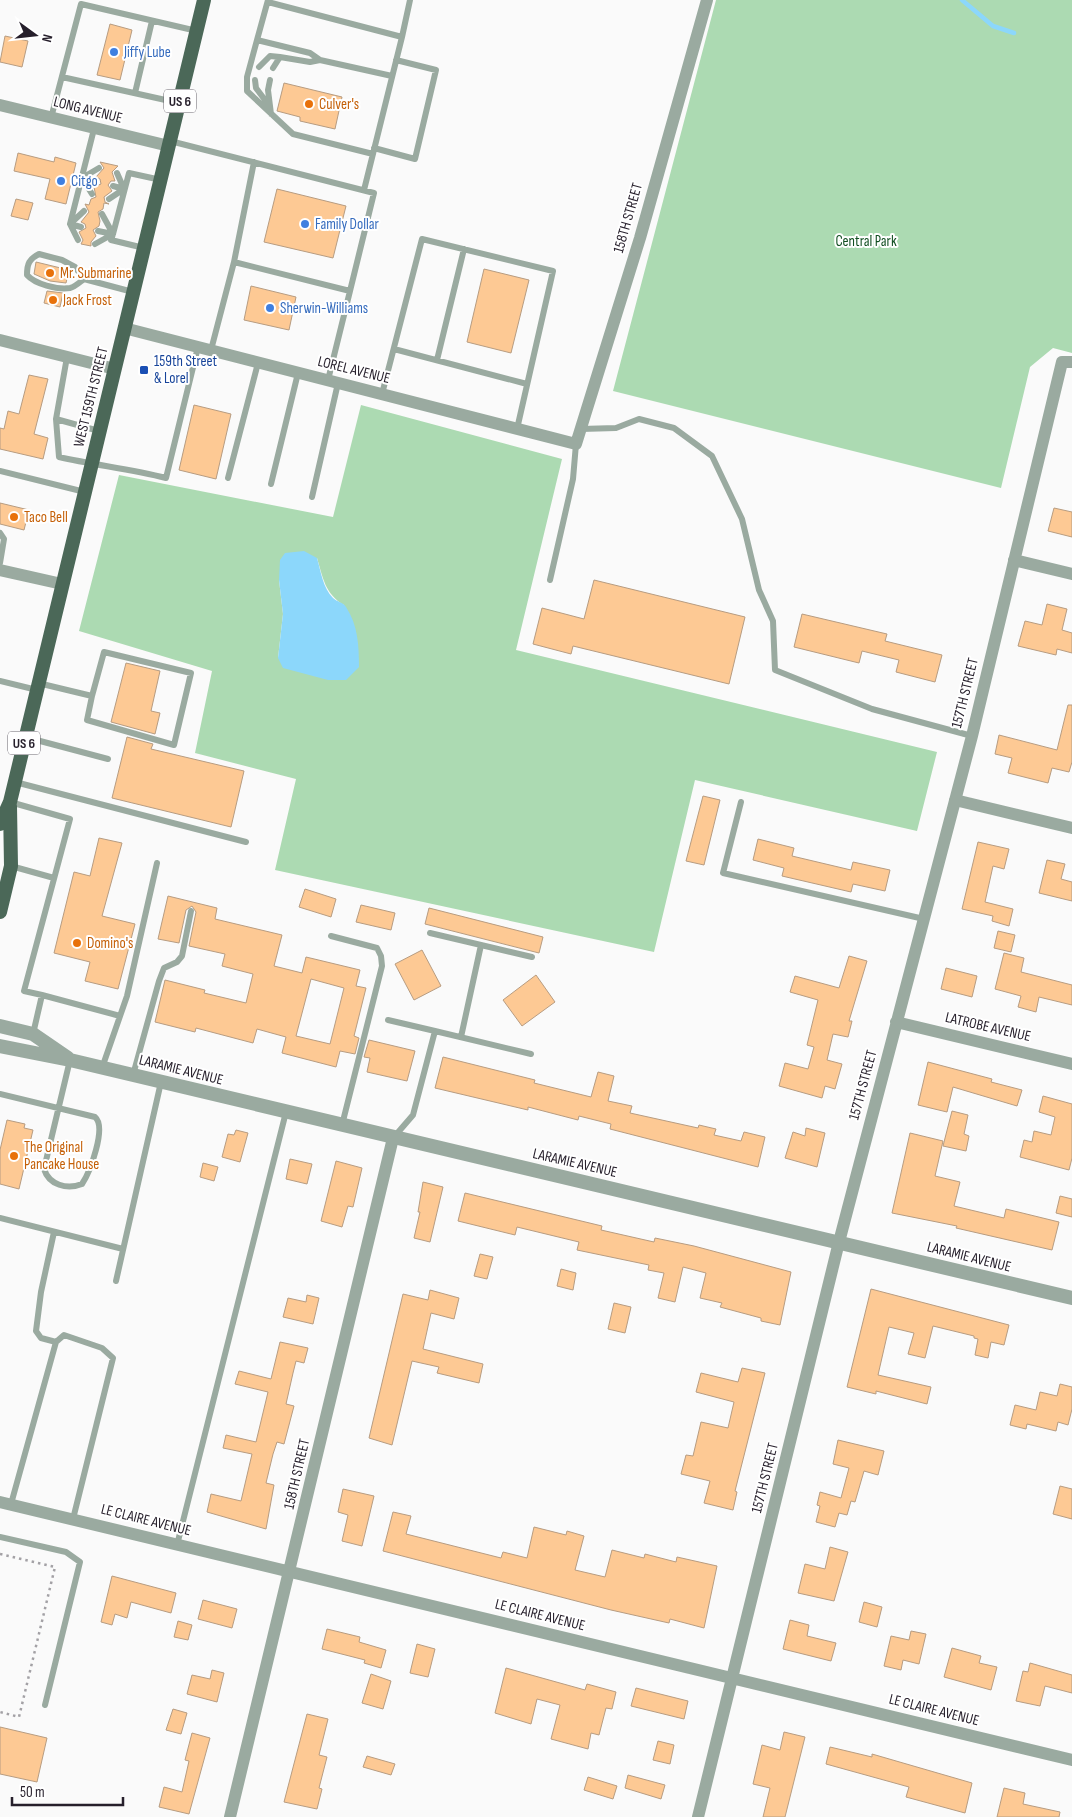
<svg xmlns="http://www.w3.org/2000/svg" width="1072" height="1817" viewBox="0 0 1072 1817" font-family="'Sofia Sans Condensed',sans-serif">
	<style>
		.green { fill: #acdab2; fill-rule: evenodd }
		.water { fill: #8cd7fb }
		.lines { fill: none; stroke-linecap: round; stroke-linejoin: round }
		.stream { stroke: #8cd7fb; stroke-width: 4.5 }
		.building { fill: #fdc994; stroke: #b79c81; fill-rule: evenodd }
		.path { stroke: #a3a1a5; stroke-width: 2.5; stroke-dasharray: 2.5 4; stroke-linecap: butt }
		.service { stroke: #9aaaa0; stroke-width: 6 }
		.minor { stroke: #9aaaa0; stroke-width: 12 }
		.tertiary { stroke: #9aaaa0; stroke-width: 14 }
		.primary { stroke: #4b6858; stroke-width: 14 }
		.shop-dot { fill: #3f7fe0; stroke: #fff; stroke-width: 2 }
		.food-dot { fill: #e8710a; stroke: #fff; stroke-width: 2 }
		.transit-dot { fill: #1a4fb4; stroke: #fff; stroke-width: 2 }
		.labels { text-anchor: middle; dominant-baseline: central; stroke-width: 4; stroke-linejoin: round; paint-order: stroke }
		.shield { fill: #fff; stroke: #67626b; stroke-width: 1 }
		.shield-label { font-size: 14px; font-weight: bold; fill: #261f2b }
		.shop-label { font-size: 15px; fill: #366cbe; stroke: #fff; text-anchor: start }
		.food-label { font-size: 15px; fill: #c56008; stroke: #fff; text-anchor: start }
		.street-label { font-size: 15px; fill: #261f2b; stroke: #fff }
		.park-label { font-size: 15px; fill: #114e21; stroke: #fff }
		.transit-label { font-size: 15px; fill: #164399; stroke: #fff; text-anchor: start }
	</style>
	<rect width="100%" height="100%" fill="#fafafa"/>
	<path class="green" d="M716 0H1072V353L1053 348 1030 367 1001 488 613 391Z
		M361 405 562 459 516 650 937 752 917 831 695 780 654 952 275 870 296 779 195 753 212 671 79 631 119 475 333 517ZM317 558C323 578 325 594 344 605L278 658 283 614 279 580Z"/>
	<path class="water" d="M304 551 317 558C321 572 323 588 333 598 337 602 343 602 346 607 358 625 359 646 359 667L346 680H328L283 668 278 658 283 614 279 580 280 560 285 553Z"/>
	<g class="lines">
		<path class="stream" d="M962 0 993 26 1014 33"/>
	</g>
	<path class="building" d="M110 24 132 30 120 80 97 75Z
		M5 36 28 41 22 67 0 62Z
		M284 83 342 97 335 129 300 121V117L277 111Z
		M18 153 54 162 55 157 76 163 66 204 45 199 50 179 14 171Z
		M100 162 118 166 112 172 115 181H111L108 185 112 191 104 197 105 202 109 204 104 203 103 209 98 212 100 221 99 226 93 230 96 236 91 242V246L81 244 83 240 79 232 86 228 85 224 81 222 89 212 85 204 89 205 91 199 96 197 94 187 101 184 100 179 96 177 104 168Z
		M277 189 346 206 333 258 264 242Z
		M16 199 33 203 28 220 11 216Z
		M36 262 69 270 66 283 50 281 34 274Z
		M484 269 529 280 511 353 467 342Z
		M251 286 296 297 289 330 244 320Z
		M47 291 63 293 60 307 44 303Z
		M29 375 48 379 34 434 48 438 43 459 0 449V428L4 429 8 411 19 414Z
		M194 405 231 414 216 479 179 470Z
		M0 503 29 510 24 530 0 524Z
		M1054 508 1072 512V537L1048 531Z
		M594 580 745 617 729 684 573 646 571 654 533 644 542 608 584 619Z
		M1047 604 1067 609 1062 630 1072 633V653L1057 649 1056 655 1018 646 1025 621 1042 625Z
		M802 614 887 634 885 641 942 655 935 682 896 672 899 660 862 651 859 663 794 647Z
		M126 663 160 671 151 711 160 713 155 734 111 722Z
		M1068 705H1072V762L1069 772 1052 768 1048 783 1008 773 1012 758 995 754 999 735 1057 750Z
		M127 737 153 744 151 749 244 771 231 827 112 798Z
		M703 796 720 800 704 865 686 861Z
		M99 838 122 843 102 916 135 924 118 989 85 981 90 962 54 953 74 872 90 876Z
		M758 839 794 848 792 856 851 870 853 862 890 870 885 891 853 884 851 892 782 876 784 868 753 860Z
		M978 842 1009 849 1004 869 993 866 985 902 1013 909 1009 926 992 921 993 916 962 909Z
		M1047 860 1065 864 1061 879 1072 882V901L1039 893Z
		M305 889 336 899 331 917 299 907Z
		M168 896 217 908 215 919 282 935 274 966 302 973 306 957 360 970 356 986 366 988 354 1036 359 1038 355 1054 340 1051 336 1067 282 1053 286 1037 257 1029 253 1043 196 1028 195 1032 155 1022 165 980 205 990 204 993 246 1003 253 974 222 966 225 954 189 946 196 912 192 906 186 910 179 943 158 939ZM311 979 344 988 330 1044 296 1036Z
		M361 905 395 913 391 930 356 922Z
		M429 908 543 937 539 953 425 924Z
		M998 931 1015 935 1011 952 994 948Z
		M422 950 441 986 414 1000 395 964Z
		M1004 953 1024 958 1021 972 1072 985V1005L1039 997 1036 1012 1018 1007 1021 996 995 989Z
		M849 956 867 961 849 1021H852L848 1037 833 1034 827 1060 842 1064 835 1089 825 1086 822 1098 779 1086 785 1063 808 1069 814 1047 807 1045 818 1000 790 992 795 976 839 988Z
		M946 968 977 976 972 997 941 989Z
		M536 975 555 1002 522 1026 503 1000Z
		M369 1040 415 1051 407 1081 367 1072 370 1058 364 1057Z
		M443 1057 535 1080 534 1083 591 1097 598 1072 614 1076 608 1101 632 1106 630 1113 698 1128 699 1125 716 1129 714 1135 741 1141 744 1132 765 1137 758 1167 610 1129 611 1124 579 1116 578 1120 528 1107V1110L435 1088Z
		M928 1062 992 1079 991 1082 1022 1090 1017 1106 953 1087 947 1112 918 1105Z
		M1043 1096 1072 1104V1158L1069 1170 1020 1157 1024 1140 1032 1142 1034 1131 1051 1135 1055 1117 1039 1112Z
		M952 1111 968 1115 964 1134 969 1136 966 1151 943 1146Z
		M7 1120 25 1124 24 1128 33 1130 19 1189 0 1184V1150Z
		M806 1128 825 1133 817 1167 785 1158 793 1132 805 1136Z
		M236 1130 248 1133 240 1162 222 1157 228 1134 234 1135Z
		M910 1133 943 1141 935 1176 960 1182 954 1206 1004 1218 1006 1209 1059 1222 1052 1250 956 1228 957 1226 892 1213Z
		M290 1159 312 1164 307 1184 286 1179Z
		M336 1161 362 1168 353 1207 348 1206 342 1227 321 1221Z
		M203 1163 218 1167 214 1181 200 1177Z
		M423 1182 443 1187 430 1242 414 1238 420 1212H418Z
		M465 1193 602 1226 601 1230 654 1242 655 1238 694 1246 791 1272 780 1325 761 1321V1318L720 1307 722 1303 700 1298 706 1273 683 1267 675 1302 658 1298 664 1273 648 1270 649 1265 577 1250 579 1242 517 1227 515 1235 458 1221Z
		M1060 1196 1072 1199V1217L1056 1213Z
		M480 1254 493 1257 487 1279 474 1276Z
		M561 1269 576 1273 573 1290 557 1286Z
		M871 1289 1009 1325 1004 1345 991 1342 988 1358 975 1355 978 1339 974 1338V1336L933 1326 925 1358 908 1354 914 1333 889 1327 878 1375 931 1387 927 1404 876 1391V1394L847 1387Z
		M430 1290 459 1298 454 1319 431 1313 423 1349 483 1364 479 1383 437 1373 439 1367 412 1361 392 1445 369 1438 403 1294 428 1300Z
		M307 1295 319 1298 313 1324 283 1317 288 1298 306 1302Z
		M614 1303 631 1307 625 1333 608 1329Z
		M280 1342 308 1348 304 1363 296 1361 293 1373 286 1404 294 1406 284 1444 277 1442 273 1454 266 1483 274 1485 266 1529 207 1512 211 1494 241 1501 252 1454 223 1448 226 1435 256 1442 268 1392 235 1384 239 1371 271 1379Z
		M742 1368 765 1373 735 1491 737 1492 733 1510 704 1503 710 1481 681 1474 686 1455 693 1456 701 1422 728 1428 734 1402 696 1392 701 1373 738 1382Z
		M1060 1384 1072 1387V1409L1068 1425 1058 1422 1056 1431 1027 1424 1026 1429 1010 1425 1015 1405 1036 1410 1040 1392 1057 1396Z
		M838 1440 884 1451 878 1475 864 1471 855 1502 851 1501 847 1515 839 1513 835 1527 816 1522 820 1506 817 1505 820 1492 841 1498 849 1468 833 1464Z
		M1060 1486 1072 1489V1519L1053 1514Z
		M343 1489 374 1496 362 1546 342 1541 348 1515 338 1512Z
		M393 1512 411 1516 406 1534 501 1558 503 1552 527 1558 534 1527 566 1535 567 1531 584 1536 575 1570 605 1577 612 1550 644 1558 645 1554 676 1562 677 1557 717 1566 704 1628 670 1619 669 1623 611 1610 383 1551Z
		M830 1547 848 1552 834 1601 798 1593 805 1564 825 1569Z
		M112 1576 176 1593 171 1613 131 1602 127 1618 115 1614 112 1625 101 1622Z
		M203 1600 237 1609 232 1628 198 1619Z
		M864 1602 882 1607 877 1627 859 1622Z
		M790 1620 809 1625 807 1636 836 1643 831 1661 783 1649Z
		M178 1621 192 1625 188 1640 174 1637Z
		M327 1629 360 1637 359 1642 386 1650 381 1668 364 1663 365 1660 322 1649Z
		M911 1631 926 1634 919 1664 903 1660 901 1670 884 1666 891 1636 909 1640Z
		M417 1644 435 1649 428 1677 410 1673Z
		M952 1648 981 1656 979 1663 997 1667 991 1690 944 1677Z
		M1030 1663 1072 1675V1693L1045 1686 1040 1706 1016 1701 1023 1671 1028 1672Z
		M506 1668 585 1690 587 1684 616 1692 612 1709 606 1708 599 1735 591 1733 588 1749 551 1739 560 1705 537 1699 531 1724 495 1713Z
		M212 1670 224 1673 217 1702 187 1694 192 1675 210 1679Z
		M371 1674 391 1681 383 1709 362 1703Z
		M636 1688 688 1701 684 1719 631 1706Z
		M173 1709 187 1713 181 1734 166 1730Z
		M307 1714 328 1719 319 1755 327 1757 319 1788 322 1789 317 1809 284 1802Z
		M0 1727 47 1738 37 1782 0 1774Z
		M784 1732 805 1737 785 1817H763L770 1788 753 1784 762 1745 780 1750Z
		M192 1733 210 1738 189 1814 159 1807 164 1787 182 1792 189 1761 185 1760Z
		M658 1741 674 1745 670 1764 653 1760Z
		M830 1747 872 1757V1754L972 1783 965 1813 906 1797 909 1787 826 1764Z
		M367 1756 395 1764 391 1775 363 1767Z
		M628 1775 665 1785 661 1799 625 1788Z
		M588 1777 617 1786 613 1799 584 1790Z
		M1004 1788 1025 1793 1023 1804 1060 1812 1059 1817H997Z"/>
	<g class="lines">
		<path class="path" d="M0 1554 55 1567 19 1717 0 1712"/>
		<path class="service" d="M268 0 257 40 310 53 320 60 392 76
			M268 2 402 37 410 0
			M257 40 247 77V91L293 134 373 154
			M259 67 270 56 280 57
			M273 68 280 57 310 62 320 60
			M62 77 179 103
			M255 80 256 88 268 104
			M270 80 268 90 271 114
			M135 93 152 21
			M51 118 81 4 197 31
			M170 141 374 193 350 291
			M374 148 415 159 436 70 396 60
			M254 162 234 262 350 291 328 380
			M117 173 124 189
			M82 178 99 168
			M364 190 402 37
			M92 194 82 178 96 182
			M109 199 124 189 113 186
			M81 227 70 224 94 129
			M98 231 113 234
			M78 240 70 224 84 211
			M95 244 113 234 102 214
			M144 248 111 240 113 234 129 173 161 180
			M84 279C80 282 75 287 70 288 57 290 35 284 27 275 27 264 29 259 39 254L62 260 75 267 84 279 133 292
			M394 349 527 384
			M211 350 234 262
			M67 357 56 419 99 431
			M437 360 464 249
			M382 394 422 239 553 271 517 429
			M56 419 59 457C94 465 130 469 166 478L198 347
			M581 429 616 428 639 419 674 428 712 456 742 519 759 590 773 621 775 670 872 709 972 736
			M0 471 85 492
			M228 478 258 363
			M271 484 298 373
			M312 497 338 383
			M0 533 4 539 0 563
			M550 580 573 479 576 444
			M0 681 37 690
			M38 683 92 696 104 652 191 673 174 745 87 720 92 696
			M25 737 108 759
			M15 782 246 842
			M10 802 70 819 24 991 42 995 33 1034
			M741 802 723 873 924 919
			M11 866 54 878
			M430 933 481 945
			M331 936 377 948 381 956 382 966 342 1125
			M42 995 120 1016
			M388 1020 435 1031
			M461 1037 481 945 532 957
			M102 1068 127 996 157 863
			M133 1075 159 981 164 968 177 962 182 956 191 911
			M0 1094 95 1117C107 1127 90 1172 82 1184 67 1190 49 1185 44 1169L70 1060
			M394 1137 413 1115 435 1031 531 1054
			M0 1218 123 1249
			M54 1232 41 1292 36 1331 41 1338 56 1342
			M116 1281 161 1082
			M11 1504 56 1342 64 1335 102 1348 113 1358 73 1519
			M0 1537 66 1552 80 1562 45 1705
			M177 1545 286 1112"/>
		<path class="minor" d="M0 105 169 146
			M124 328 576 444 640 238 707 0
			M0 340 115 369
			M1014 560 1072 574
			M0 570 62 584
			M955 800 1072 828
			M896 1022 1072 1064
			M0 1502 1072 1760
			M230 1817 393 1138
			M698 1817 839 1242 972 736 1062 362H1072"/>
		<path class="tertiary" d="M0 1026 33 1034 68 1058
			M0 1046 70 1060 1072 1298"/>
		<path class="primary" d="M0 824 10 802 204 0
			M0 912 11 866 10 806"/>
	</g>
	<g class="shop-dot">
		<circle cx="114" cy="52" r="5"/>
		<circle cx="61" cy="181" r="5"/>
		<circle cx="305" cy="224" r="5"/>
		<circle cx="270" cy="308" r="5"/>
	</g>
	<g class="food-dot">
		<circle cx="309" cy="104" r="5"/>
		<circle cx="50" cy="273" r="5"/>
		<circle cx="53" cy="300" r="5"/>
		<circle cx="14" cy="517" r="5"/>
		<circle cx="77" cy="943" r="5"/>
		<circle cx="14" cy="1156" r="5"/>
	</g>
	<rect class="transit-dot" x="139" y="365" width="10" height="10" rx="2.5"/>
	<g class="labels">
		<g class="shield">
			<rect x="164" y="89.5" width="32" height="23" rx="4"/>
			<rect x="8" y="731.5" width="32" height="23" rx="4"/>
		</g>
		<g class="shield-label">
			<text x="180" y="101">US 6</text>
			<text x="24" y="743">US 6</text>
		</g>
		<g class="shop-label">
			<text x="124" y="52">Jiffy Lube</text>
			<text x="71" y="181">Citgo</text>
			<text x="315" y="224">Family Dollar</text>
			<text x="280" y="308">Sherwin-Williams</text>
		</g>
		<g class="food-label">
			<text x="319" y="104">Culver's</text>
			<text x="60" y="273">Mr. Submarine</text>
			<text x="63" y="300">Jack Frost</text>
			<text x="24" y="517">Taco Bell</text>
			<text x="87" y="943">Domino's</text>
			<text x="24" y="1147">The Original<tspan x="24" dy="17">Pancake House</tspan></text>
		</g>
		<g class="street-label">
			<text transform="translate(88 110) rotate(14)">LONG AVENUE</text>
			<text transform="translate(628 218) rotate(-74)">158TH STREET</text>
			<text transform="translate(354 370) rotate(14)">LOREL AVENUE</text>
			<text transform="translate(91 397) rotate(-76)">WEST 159TH STREET</text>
			<text transform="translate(965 693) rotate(-76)">157TH STREET</text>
			<text transform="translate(988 1027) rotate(13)">LATROBE AVENUE</text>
			<text transform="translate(181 1070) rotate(14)">LARAMIE AVENUE</text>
			<text transform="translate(863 1085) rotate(-75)">157TH STREET</text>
			<text transform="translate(575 1163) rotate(13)">LARAMIE AVENUE</text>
			<text transform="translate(969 1257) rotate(14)">LARAMIE AVENUE</text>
			<text transform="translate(297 1474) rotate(-77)">158TH STREET</text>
			<text transform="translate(765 1478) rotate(-76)">157TH STREET</text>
			<text transform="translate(146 1520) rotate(14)">LE CLAIRE AVENUE</text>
			<text transform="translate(540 1615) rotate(14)">LE CLAIRE AVENUE</text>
			<text transform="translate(934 1710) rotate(14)">LE CLAIRE AVENUE</text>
		</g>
		<g class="park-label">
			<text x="866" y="241">Central Park</text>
		</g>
		<g class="transit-label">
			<text x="154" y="361">159th Street<tspan x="154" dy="17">&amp; Lorel</tspan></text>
		</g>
	</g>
	<g transform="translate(35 35) rotate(105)" stroke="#ffffff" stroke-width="4" paint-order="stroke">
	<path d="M0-4L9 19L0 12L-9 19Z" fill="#261f2b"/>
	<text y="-8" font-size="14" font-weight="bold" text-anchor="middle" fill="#261f2b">N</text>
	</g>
	<path d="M12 1797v8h111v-8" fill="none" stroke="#261f2b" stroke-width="2.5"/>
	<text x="20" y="1797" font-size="15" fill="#261f2b" stroke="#ffffff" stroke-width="4" paint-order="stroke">50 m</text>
</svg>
